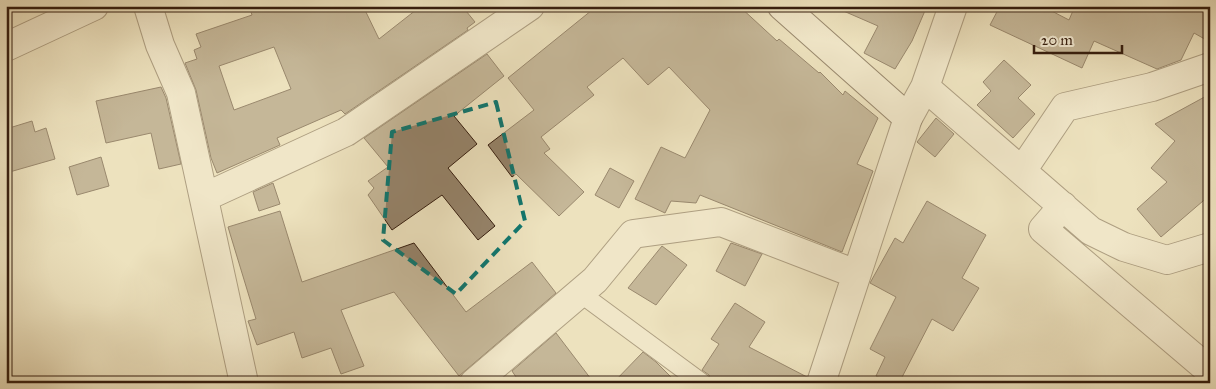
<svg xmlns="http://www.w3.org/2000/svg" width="1216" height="389" viewBox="0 0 1216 389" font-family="'IM FELL Great Primer',serif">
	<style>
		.building { fill: #95836a; stroke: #351d0e; fill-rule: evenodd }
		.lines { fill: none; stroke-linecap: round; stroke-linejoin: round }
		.lane-casing { stroke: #634e3a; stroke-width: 20 }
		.street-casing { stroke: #634e3a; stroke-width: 30 }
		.secondary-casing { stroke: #351d0e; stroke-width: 30 }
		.lane { stroke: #f3ecd5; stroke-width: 18 }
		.street { stroke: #f3ecd5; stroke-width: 28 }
		.secondary { stroke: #f3ecd5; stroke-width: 28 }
		.marked { fill: none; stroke: #0f766e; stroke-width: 4; stroke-dasharray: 10 6; stroke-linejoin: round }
	</style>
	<rect width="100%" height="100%" fill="#ede2be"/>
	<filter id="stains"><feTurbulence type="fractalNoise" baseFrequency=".004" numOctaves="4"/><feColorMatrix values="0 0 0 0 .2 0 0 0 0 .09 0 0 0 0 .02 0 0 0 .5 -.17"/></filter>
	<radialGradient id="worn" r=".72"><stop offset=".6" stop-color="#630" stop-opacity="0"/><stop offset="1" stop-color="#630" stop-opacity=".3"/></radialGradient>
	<path class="building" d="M249 6H363L379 39 421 6H462L475 22 467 28 468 30 345 114 341 110 277 138 280 145 217 173 211 158 196 90 185 63 197 59 194 50 201 47 196 34 252 15ZM274 47 291 89 234 110 219 66Z
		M597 6H739L777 41 779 39 819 73 820 72 843 95 845 91 878 118 857 164 873 171 842 252 700 195 696 203 671 201 665 213 635 199 661 147 685 158 710 110 669 67 648 85 623 58 587 87 594 95 541 137 550 149 544 153 584 192 559 216 516 174 512 177 488 145 534 110 508 78Z
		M832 6H927L912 41 895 69 864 53 878 26Z
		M1000 6H1042L1069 20 1075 6H1210V42L1194 33 1181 60 1157 69 1094 41 1082 68 990 25Z
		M487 54 504 76 454 116 477 144 448 168 495 226 478 240 442 195 392 230 368 195 374 188 368 181 388 167 364 138Z
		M1004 60 1031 85 1018 98 1035 114 1013 138 977 105 991 91 983 82Z
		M161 87 166 98 181 164 159 169 151 133 106 143 96 101Z
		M1210 94V195L1161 237 1137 209 1167 182 1151 168 1175 141 1155 124Z
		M936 118 954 134 935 157 917 142Z
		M32 121 35 132 46 128 55 159 6 173V129Z
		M101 157 109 186 77 195 69 167Z
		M610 168 634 181 619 208 595 195Z
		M273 183 280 204 259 211 253 192Z
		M927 201 986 235 962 278 979 288 953 331 932 319 899 383H891L876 376 885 357 870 349 896 297 870 283 895 238 903 243Z
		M280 211 302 282 414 243 466 312 532 262 556 293 459 376 394 292 341 310 364 366 341 374 331 348 302 358 294 332 257 345 248 321 256 319 228 227Z
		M731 243 762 254 745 286 716 271Z
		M662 246 687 265 656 305 628 288Z
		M735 303 765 322 749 347 807 377 806 383H712L709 375 702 370 719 344 711 339Z
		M556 333 594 383H520L512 371Z
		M643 352 656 362 677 383H613Z"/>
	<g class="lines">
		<g class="lane-casing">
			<path id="lane" d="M580 293 702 383"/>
		</g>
		<g class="street-casing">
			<path id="street" d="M148 6 160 45 181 93 244 383
				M6 47 94 6
				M925 87 1091 231 1124 247 1167 260 1210 247
				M1022 171 1065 107 1152 87 1210 67
				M205 197 346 132 530 6
				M1063 206 1043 229 1210 371
				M474 383 595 280 633 234 721 222 856 274
				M821 383 908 118 925 87 953 6"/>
		</g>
		<g class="secondary-casing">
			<path id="secondary" d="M782 6 908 118"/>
		</g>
		<use href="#lane" class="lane"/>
		<use href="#street" class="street"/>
		<use href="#secondary" class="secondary"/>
	</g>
	<path d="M0 0H1216V389H0ZM496 102 525 221 456 294 383 240 392 132Z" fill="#ede2be" fill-opacity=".55" fill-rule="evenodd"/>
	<path class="marked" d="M496 102 525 221 456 294 383 240 392 132Z"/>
	<rect width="1216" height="389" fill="none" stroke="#ede2be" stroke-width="25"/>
	<rect x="8" y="8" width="1201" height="374" fill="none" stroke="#351d0e" stroke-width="2.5"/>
	<rect x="12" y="12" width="1191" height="364" fill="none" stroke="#351d0e"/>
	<path d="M1034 45v8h88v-8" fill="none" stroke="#351d0e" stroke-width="2.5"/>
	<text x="1041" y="45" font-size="15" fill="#351d0e" stroke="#f3ecd5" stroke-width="4" paint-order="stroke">20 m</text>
	<rect width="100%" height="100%" filter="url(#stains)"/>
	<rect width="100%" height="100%" fill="url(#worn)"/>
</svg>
